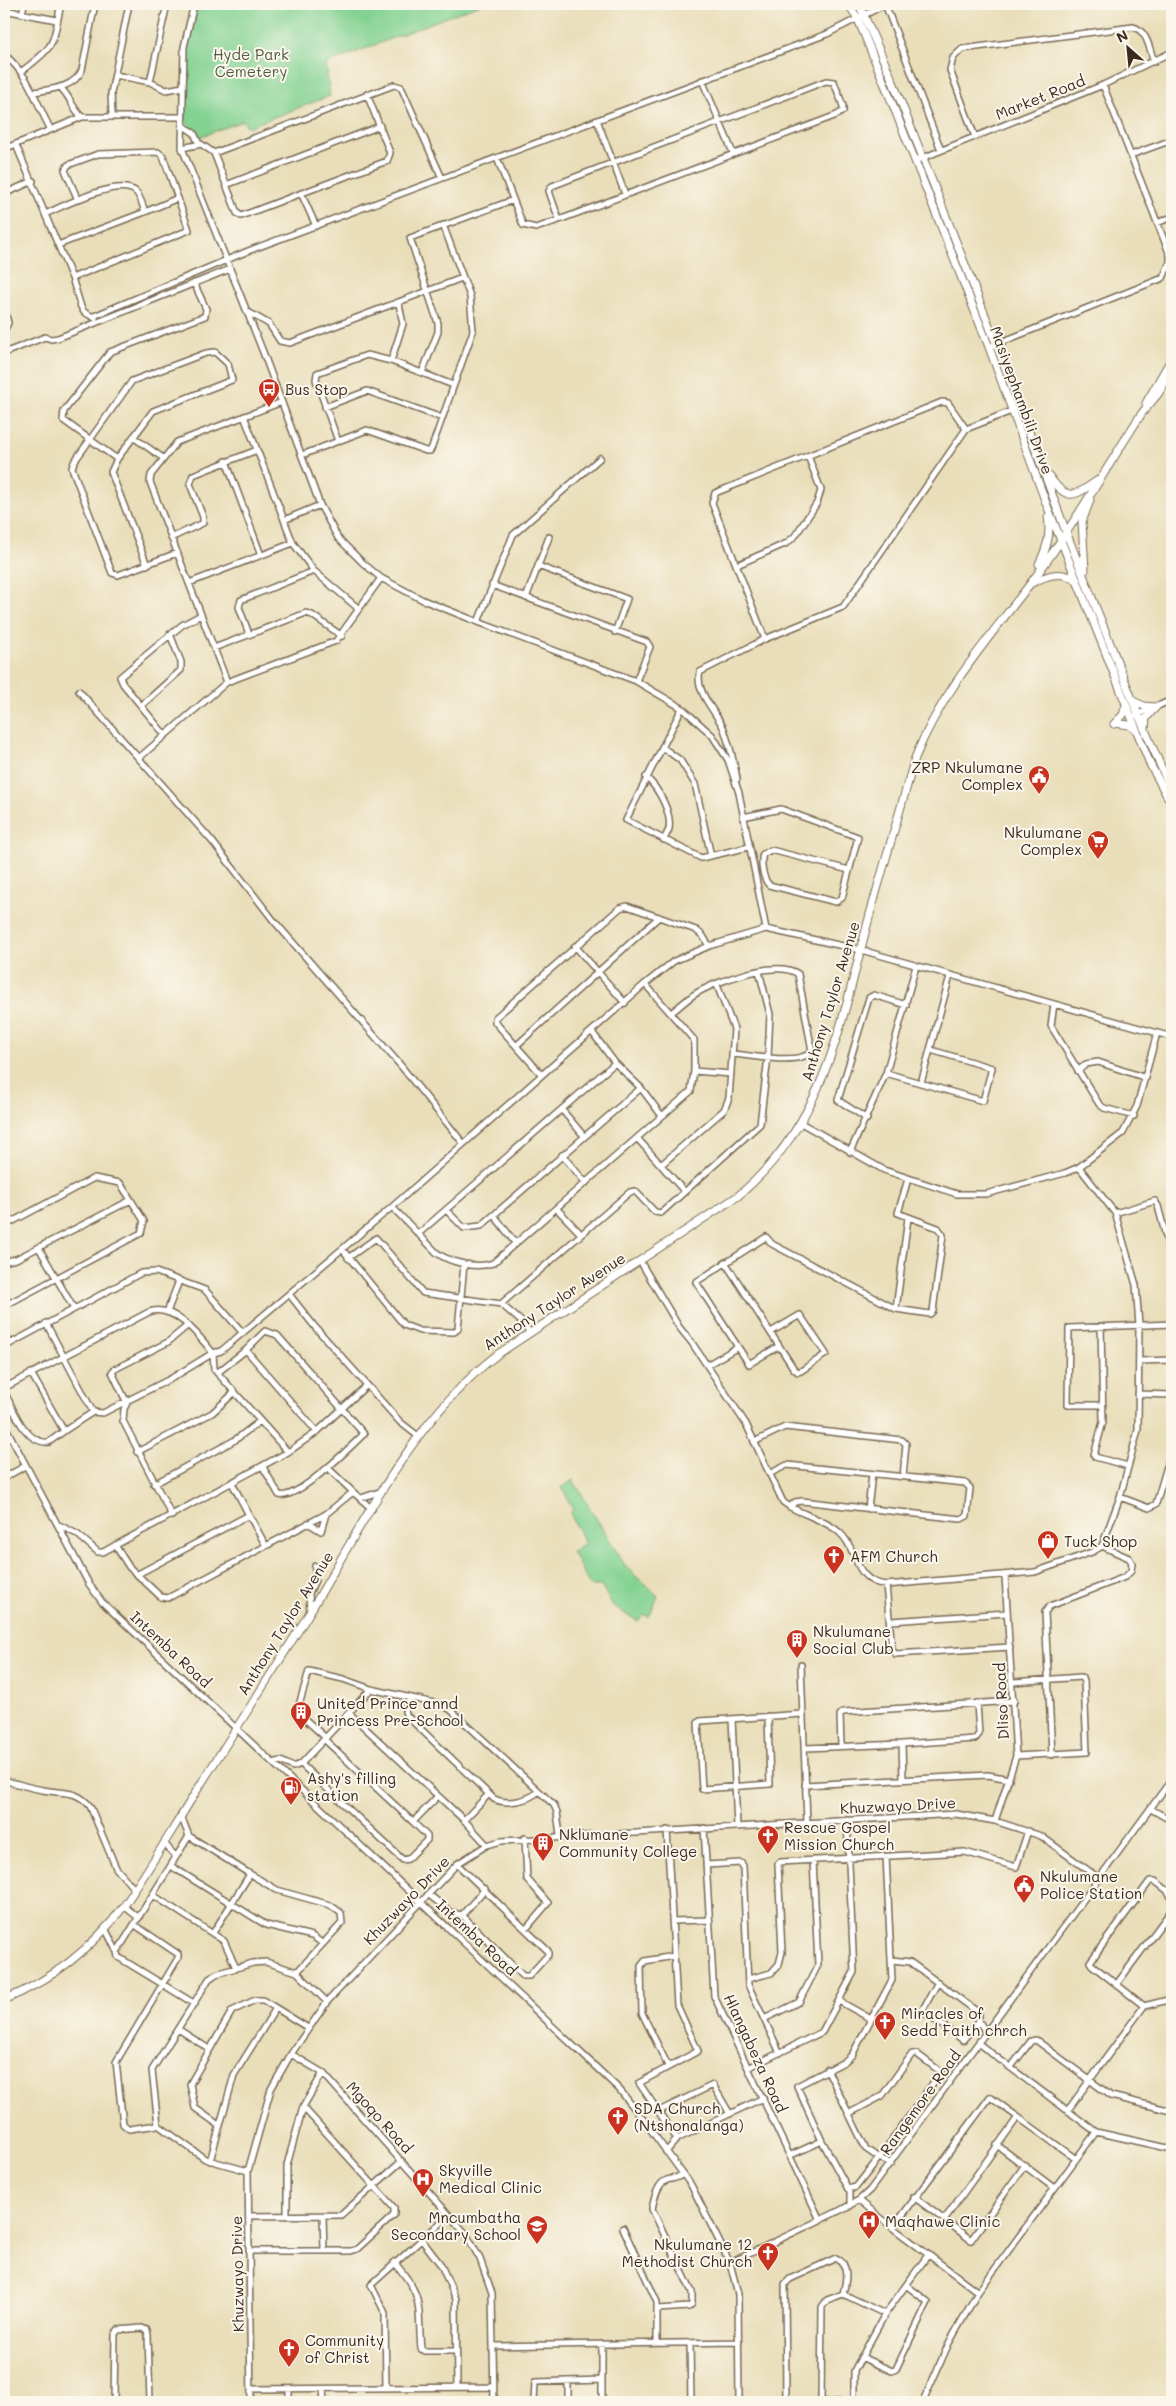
<svg xmlns="http://www.w3.org/2000/svg" width="1176" height="2406" viewBox="0 0 1176 2406" font-family="Mali,sans-serif">
	<style>
		.green { fill: #83d292; stroke: #5f7e58 }
		.lines { fill: none; stroke-linecap: round; stroke-linejoin: round }
		.minor-casing { stroke: #786954; stroke-width: 8 }
		.major-casing { stroke: #786954; stroke-width: 9 }
		.minor { stroke: #fff; stroke-width: 5 }
		.major { stroke: #fff; stroke-width: 7 }
		.labels { text-anchor: middle; dominant-baseline: central; stroke-width: 4; stroke-linejoin: round; paint-order: stroke }
		.park-label { font-size: 15px; fill: #515c41; stroke: #fbf7ec }
		.street-label { font-size: 15px; fill: #3b2a1e; stroke: #fbf7ec }
		.poi-label { font-size: 15px; fill: #3b2a1e; stroke: #fbf7ec; text-anchor: start }
	</style>
	<rect width="100%" height="100%" fill="#fbf7ec"/>
	<filter id="ink" filterUnits="userSpaceOnUse"><feTurbulence type="fractalNoise" baseFrequency=".02" numOctaves="2"/><feDisplacementMap in="SourceGraphic" scale="10" xChannelSelector="R" yChannelSelector="G"/><feConvolveMatrix kernelMatrix="1 2 1 2 8 2 1 2 1" color-interpolation-filters="sRGB"/></filter>
	<filter id="wash" filterUnits="userSpaceOnUse"><feTurbulence type="fractalNoise" baseFrequency=".0096" numOctaves="4" result="noise"/><feDisplacementMap in="SourceGraphic" scale="20" xChannelSelector="R" yChannelSelector="G"/><feGaussianBlur stdDeviation="1.12" result="paint"/><feColorMatrix in="noise" values="0 0 0 0 0 0 0 0 0 0 0 0 0 0 0 0 0 1.4 0 .05"/><feComposite in="paint" operator="in"/></filter>
	<g filter="url(#wash)">
		<rect width="100%" height="100%" fill="#e9deb9"/>
		<path class="green" d="M196 4H480L326 64 330 96 248 127 242 121 200 137 185 122 187 48Z
			M573 1480 626 1567 658 1596 649 1617 644 1615 638 1621 614 1607 601 1586H590L572 1551 585 1544 570 1513 573 1510 562 1487Z"/>
	</g>
	<g filter="url(#ink)">
		<g class="lines">
			<g class="minor-casing">
				<path id="minor" d="M194 4 184 47 182 148 263 352 320 505 338 538 363 563 381 578 400 588 423 600 478 622 636 681 682 708 712 735 728 760 739 793 766 929
					M885 4 941 150
					M4 10 57 20
					M22 14 24 4
					M4 54C32 79 34 99 51 130
					M22 71C57 45 52 45 61 4
					M115 75 150 82 167 4
					M702 80 733 153
					M150 82 166 90 183 87
					M60 87C70 96 72 108 82 117
					M34 92C52 89 74 88 82 70L95 4
					M112 116 111 93 129 4
					M597 120 625 194
					M182 125 194 133 199 144
					M975 137 950 70 953 58 962 49 1133 27C1147 30 1150 50 1154 62
					M16 145 45 214C64 206 117 178 135 191 140 195 143 206 145 212L178 198
					M182 148 201 144 214 153 394 85 401 87 442 178
					M4 149 82 117H182
					M214 153 237 213 241 216 387 161 390 153 367 94
					M1131 155 1172 140
					M497 158 523 225 536 228 559 220 837 115 843 111V106L834 82 826 81 552 186 549 191 559 220
					M915 161 1103 85 1172 52
					M226 185 380 126
					M301 193 316 226
					M4 194 33 181
					M45 214 72 278 81 307 84 312 95 318
					M1157 223 1172 217
					M58 245 145 212
					M72 278 189 230 163 156 158 152 98 154 68 165 65 170 78 200
					M4 306 8 323 4 331
					M248 312 269 324 280 341 290 343 462 278
					M94 316 248 251 827 34 886 4
					M989 347 1163 278 1170 262V255L1103 85
					M4 353 45 337 51 339 58 338 230 269
					M391 361 403 324 399 304
					M422 373 438 332V323L410 238 513 200
					M325 407 367 391 442 418
					M244 416 293 543 314 571 359 609
					M133 437 163 458
					M338 441 316 380 317 373 367 355 391 361 453 385
					M302 455 367 430 426 451H430L432 447 473 331 470 296 443 225
					M117 459 63 420 64 411 110 352 205 316 206 309 194 283
					M226 461 261 555
					M284 520 320 505
					M171 538 203 523V517L190 484 193 475 257 450
					M147 565 111 472 117 459 153 411 232 380 228 364 215 352 206 353 132 381 74 462 72 468 112 573 118 575 177 553
					M737 565 787 543 795 536 817 503 821 490 808 456
					M538 566 627 599 615 632
					M189 583 293 543
					M492 585 647 642 650 647 636 681
					M526 598 549 537
					M478 622 513 535 600 458
					M249 634 239 607 241 600 314 571
					M765 639 712 503 715 493 942 402 948 403 966 429
					M214 648 306 613 312 615 342 636
					M227 682 150 482 151 475 177 442 282 402
					M79 691 212 841 274 921 401 1066 463 1143
					M141 706 181 670V662L170 634
					M682 708 626 820 701 858 749 847
					M1136 715 1172 700
					M165 735 123 684 120 677 182 625 201 615
					M662 747 680 760 695 784 711 856
					M140 757 227 682 336 641 381 578
					M646 777C658 788 672 812 669 829 668 832 665 837 664 840
					M737 779C734 761 730 746 724 729 717 713 694 691 700 672L765 639 843 607 966 429 1014 410
					M743 817 781 809 858 837 842 898 836 902 769 885C763 879 760 862 763 854L771 850 849 870
					M575 946 625 1003
					M1054 1004 1051 1026 1099 1104 1104 1108 1134 1116
					M671 1013C679 1007 687 999 695 994 716 981 777 959 798 974L812 1051C800 1066 750 1055 732 1054
					M517 1045 659 917
					M615 1063 641 1088 662 1116
					M694 1071 731 1074
					M1078 1071 1086 1064 1098 1062 1146 1078
					M886 1073 983 1101 992 1068 931 1050
					M542 1075 495 1022V1018L620 908 627 906 696 930 703 936 709 946
					M921 1083 950 976
					M562 1110 584 1136
					M867 1119 838 1100 869 998 874 995 906 1005
					M801 1123 884 1170 957 1194H986L1065 1173 1079 1167 1123 1133 1137 1106 1157 1033
					M637 1138 684 1191
					M850 1152 886 1073 916 966
					M562 1155 586 1183
					M661 1165 724 1110 729 1098 734 1029 717 985
					M392 1207 437 1253C451 1263 477 1269 493 1263L691 1091 694 1071V1040L645 984
					M557 1209 581 1234
					M446 1210 464 1228 481 1226 641 1088
					M1115 1213 1155 1201 1158 1206 1172 1260
					M494 1215 516 1244
					M4 1226 94 1178 120 1183 131 1200
					M418 1234 615 1063 592 1032
					M39 1248 74 1309
					M342 1249 404 1325 420 1331 454 1332 458 1329 464 1264
					M348 1258 376 1238 423 1293 501 1304 630 1192 635 1191 655 1212 661 1213 760 1124 768 1057 770 1014 759 971
					M4 1259 7 1261 16 1259 131 1200 144 1221 141 1233 4 1306
					M640 1261 679 1327 692 1343 746 1424 783 1502 790 1507C805 1515 827 1521 839 1532 859 1549 852 1581 886 1585L1035 1572 1092 1552 1102 1546 1120 1497 1138 1430 1139 1325 1136 1285 1115 1213 1079 1167
					M725 1262 794 1369 798 1372 801 1371 826 1354 800 1315 771 1332
					M501 1304 523 1323 530 1333
					M896 1309 908 1218
					M167 1312 179 1281
					M46 1323 93 1412
					M1101 1326 1103 1422 1094 1455 1095 1457 1128 1466
					M4 1332 10 1344
					M779 1346 749 1364 696 1282 766 1237 772 1244 896 1309 930 1314 933 1311 943 1235 938 1228 898 1213 908 1179
					M4 1347 141 1273 156 1272 205 1290 243 1333
					M1139 1361 1172 1360
					M707 1365 738 1347
					M217 1373 246 1350
					M367 1385 400 1422 418 1436
					M4 1388 149 1312C174 1303 200 1337 213 1353L214 1369 288 1452
					M4 1391C13 1408 25 1445 49 1442L64 1431 31 1373
					M1138 1394 1172 1395
					M1102 1405H1068L1069 1328 1172 1324
					M4 1424 89 1584 102 1602 599 2070 619 2089 642 2118 691 2185 730 2263 738 2294 739 2402
					M64 1431 93 1412 103 1413 172 1378 213 1353 221 1351 392 1207 645 984 674 961 709 946 766 929 861 950 1172 1037
					M754 1442 785 1427 902 1440 906 1444 903 1477
					M137 1452 212 1413 235 1392
					M263 1467 279 1495C297 1501 350 1447 364 1434L277 1335 265 1331 246 1350 317 1432
					M769 1474 787 1465 965 1483 970 1488 967 1516 961 1519 802 1501 795 1502 790 1507
					M4 1478 25 1466
					M154 1484 235 1440 260 1421
					M353 1492 372 1509
					M1120 1497 1149 1508 1156 1504 1172 1449
					M361 1498 382 1491
					M868 1509 872 1474
					M249 1515 266 1546
					M172 1516 123 1421 124 1409 127 1403 112 1372 115 1369 168 1342 187 1326
					M308 1523 321 1531 326 1514
					M57 1524 77 1534 98 1552H103L288 1452 317 1432 367 1385 315 1327 289 1294
					M115 1545 129 1567 161 1597 168 1598 326 1514 353 1492 328 1468
					M138 1574 249 1515 232 1483
					M886 1585 892 1649 895 1654 1010 1647
					M310 1611 309 1593 315 1580V1566
					M891 1621 1007 1613
					M801 1665 807 1822
					M1013 1682 1081 1677 1084 1681 1087 1752 1016 1756
					M409 1698 405 1712 407 1716 494 1799C507 1805 527 1801 538 1792
					M350 1714 464 1820 487 1845
					M768 1716 770 1784 702 1789 698 1723 700 1721 802 1714
					M732 1719 737 1826
					M326 1738 297 1712 309 1671 343 1679 371 1689
					M902 1744 903 1779
					M841 1746 840 1715 843 1712 1014 1701
					M805 1748 902 1744 975 1739 979 1734 977 1703
					M1052 1755 1045 1612 1050 1606 1125 1577 1131 1571 1132 1563 1129 1558 1102 1546
					M273 1763 281 1761 293 1767 301 1764 371 1689 443 1705 451 1710 554 1805 557 1812 560 1836
					M301 1764 403 1860 408 1859 427 1840V1836L413 1822 325 1740
					M4 1780C17 1784 30 1788 43 1790 62 1794 76 1789 90 1806L116 1868 135 1890
					M805 1785 988 1775 1009 1779
					M1151 1809 1172 1821
					M181 1816 189 1836 250 1874 277 1890 330 1905 341 1913 342 1923 297 1972
					M464 1820 489 1794
					M995 1821 1016 1756 1005 1576
					M413 1822 438 1796
					M704 1828 714 1996 820 2220
					M667 1830 677 2005 698 2051 639 2083 677 2139
					M189 1836 117 1952 118 1957 195 2004
					M525 1838 527 1879 548 1903 526 1929
					M164 1843 176 1857
					M457 1864 548 1951V1955L529 1976H523L462 1915 485 1889
					M706 1865 741 1863 743 1866 748 1985 780 2053
					M171 1866 266 1925 312 1936 322 1943
					M428 1894 452 1913 462 1915
					M153 1895 224 1941 236 1968
					M124 1906 139 1918
					M672 1921 708 1920
					M135 1925 178 1954V1958L116 2062 123 2124 129 2129 158 2125
					M106 1930 117 1952
					M213 1933 250 1874
					M892 1960 910 1962 979 2013V2021L963 2040 922 2011 938 1982
					M748 1979 771 1973 779 1964 782 1952 778 1864 780 1862 965 1852 1016 1867 1028 1831
					M1116 1985 1171 1911 1172 1905
					M839 2001 871 2019
					M1144 2006 1092 1965 1090 1962 1150 1881H1155L1168 1891 1172 1899
					M764 2019 799 2002 818 1965 813 1860
					M979 2021 986 2033
					M178 2029 209 2049
					M979 2044 1096 2132 1172 2149
					M291 2054 323 2073 466 2234 480 2259 492 2293 494 2402
					M668 2066 642 2013 641 1966 645 1961 674 1956
					M1011 2067 1031 2041 1036 2040 1111 2096 1172 2111
					M748 2068 822 2032 854 1972 847 1820
					M827 2069 866 2149 879 2158 891 2163
					M1068 2110 1144 2006 1172 1999
					M659 2111 713 2085 730 2114
					M848 2114 882 2096 912 2054H917L941 2072 879 2158 856 2187 848 2189 822 2141 797 2086 844 2062 852 2055 892 1980 886 1856
					M220 2126 195 2108 190 2084 232 2011 255 2000H263L308 2028
					M997 2145 1054 2188
					M666 2152 677 2139 763 2098
					M791 2155 822 2141
					M210 2161 234 2075 276 2008
					M248 2171 205 2159 158 2125 152 2070 209 1979 216 1974 236 1968 253 1963 266 1962 297 1972 327 2002
					M914 2197 971 2240 1025 2165
					M859 2200 893 2228 978 2292
					M850 2206V2189
					M249 2216 341 2215 402 2161
					M287 2216V2165L303 2107 323 2073
					M323 2217 324 2250
					M944 2220 1018 2117
					M623 2228 657 2302V2343
					M893 2228 990 2097 1076 2159
					M421 2239 441 2265 456 2299 457 2387
					M249 2251H351L357 2249 394 2215V2208L303 2107
					M394 2262C426 2299 417 2305 421 2349L424 2351H456
					M730 2263 841 2210 859 2200 870 2190 1172 1779
					M843 2294 885 2314
					M658 2309 689 2307 692 2304V2292L652 2209C654 2200 657 2183 667 2180 674 2178 677 2179 683 2174
					M690 2343 691 2402
					M602 2344V2402
					M494 2346 739 2342
					M861 2357 892 2371 896 2369 928 2302 906 2285
					M386 2388 385 2313 371 2285 449 2215
					M251 2389 494 2387
					M289 2389V2402
					M323 2389 324 2402
					M114 2402 115 2334 118 2330 142 2328 147 2330 148 2335 150 2402
					M159 2402H170
					M251 2402 248 2171 271 2089 291 2054 327 2002 457 1864 487 1845 501 1841 956 1814 995 1821 1041 1836 1100 1879
					M534 2402 535 2382 602 2380
					M568 2402V2381
					M821 2402 822 2307 827 2300 843 2294C846 2282 850 2264 836 2258L790 2279 785 2284 786 2399 788 2402H866
					M854 2402V2371L885 2314 928 2255
					M923 2402 949 2343 978 2292 1096 2132"/>
			</g>
			<g class="major-casing">
				<path id="major" d="M848 4 857 17 883 80 989 347 1046 503 1150 764 1172 805
					M859 4 891 77 996 343 1066 532 1138 714 1172 792
					M1146 403 1172 358
					M1049 476C1067 503 1075 496 1098 480
					M1039 564C1047 548 1051 534 1048 517
					M1085 570 1082 522 1090 500
					M1032 583C1049 574 1060 571 1077 580
					M1133 701 1144 706 1155 707
					M1115 723 1129 725 1137 731
					M1114 724 1123 715 1126 705
					M1145 729 1146 718 1157 706
					M4 2000C54 1979 92 1949 124 1906 151 1866 175 1825 201 1784 237 1727 274 1670 310 1612 363 1523 415 1417 498 1354L738 1196C829 1120 842 1015 872 907 886 857 901 808 915 758 941 693 988 639 1030 584 1071 530 1105 470 1142 413L1158 394 1172 371"/>
			</g>
			<use href="#minor" class="minor"/>
			<use href="#major" class="major"/>
		</g>
	</g>
	<defs>
		<g id="bus-pin" transform="scale(1.125)"><path d="M0 17L-7.5 6A9.5 9.5 0 1 1 7.5 6Z" fill="#c8321e" stroke="#fbf7ec"/><path d="M-5-6H5V4H4V6H2V4H-2V6H-4V4H-5ZM-3.5-4V0h7V-4ZM-3.5 1.2v1.5H-2V1.2ZM2 1.2v1.5H3.5V1.2Z" fill="#fff"/></g>
		<g id="civic-pin" transform="scale(1.125)"><path d="M0 17L-7.5 6A9.5 9.5 0 1 1 7.5 6Z" fill="#c8321e" stroke="#fbf7ec"/><path d="M-.6-6.5H3V-4.5H.6V-3L4-1V1h2V6H-6V1h2V-1L-.6-3ZM-1.2 2.5V6h2.4V2.5Z" fill="#fff"/></g>
		<g id="supermarket-pin" transform="scale(1.125)"><path d="M0 17L-7.5 6A9.5 9.5 0 1 1 7.5 6Z" fill="#c8321e" stroke="#fbf7ec"/><path d="M-6-5.5h2.5l.6 2H6L4.5 2H-2.5L-4.4-4H-6ZM-1.5 3.2a1.3 1.3 0 1 0 .1 0ZM3 3.2a1.3 1.3 0 1 0 .1 0Z" fill="#fff"/></g>
		<g id="shop-pin" transform="scale(1.125)"><path d="M0 17L-7.5 6A9.5 9.5 0 1 1 7.5 6Z" fill="#c8321e" stroke="#fbf7ec"/><path d="M-5-2.5h2.3a2.7 3.5 0 0 1 5.4 0H5L5.5 6h-11ZM-1.5-2.5h3a1.5 2.3 0 0 0-3 0Z" fill="#fff"/></g>
		<g id="church-pin" transform="scale(1.125)"><path d="M0 17L-7.5 6A9.5 9.5 0 1 1 7.5 6Z" fill="#c8321e" stroke="#fbf7ec"/><path d="M-1.2-6h2.4v3.5h3.3v2.4h-3.3V6h-2.4V-.1h-3.3v-2.4h3.3Z" fill="#fff"/></g>
		<g id="building-pin" transform="scale(1.125)"><path d="M0 17L-7.5 6A9.5 9.5 0 1 1 7.5 6Z" fill="#c8321e" stroke="#fbf7ec"/><path d="M-4-6H4V6H1V3H-1V6H-4ZM-2.5-4.3h1.7v1.8h-1.7ZM.8-4.3h1.7v1.8H.8ZM-2.5-1h1.7V.8h-1.7ZM.8-1h1.7V.8H.8Z" fill="#fff"/></g>
		<g id="fuel-pin" transform="scale(1.125)"><path d="M0 17L-7.5 6A9.5 9.5 0 1 1 7.5 6Z" fill="#c8321e" stroke="#fbf7ec"/><path d="M-5.5-6h7V0h2V4h1.3V-2.5L3-4.5l.8-.8L6-3V5H2.5V1h-1V6h-7ZM-4.2-4.7v3.2H.2V-4.7Z" fill="#fff"/></g>
		<g id="hospital-pin" transform="scale(1.125)"><path d="M0 17L-7.5 6A9.5 9.5 0 1 1 7.5 6Z" fill="#c8321e" stroke="#fbf7ec"/><path d="M-5-5h3v3.5h4V-5h3V5h-3V1.5h-4V5h-3Z" fill="#fff"/></g>
		<g id="school-pin" transform="scale(1.125)"><path d="M0 17L-7.5 6A9.5 9.5 0 1 1 7.5 6Z" fill="#c8321e" stroke="#fbf7ec"/><path d="M0-5L7-2L0 1L-7-2ZM-4 1L0 2.5L4 1V4Q0 6-4 4Z" fill="#fff"/></g>
	</defs>
	<g fill-rule="evenodd">
		<use href="#bus-pin" x="269" y="389"/>
		<use href="#civic-pin" x="1039" y="776"/>
		<use href="#supermarket-pin" x="1098" y="841"/>
		<use href="#shop-pin" x="1048" y="1541"/>
		<use href="#church-pin" x="834" y="1556"/>
		<use href="#building-pin" x="797" y="1640"/>
		<use href="#building-pin" x="301" y="1712"/>
		<use href="#fuel-pin" x="291" y="1787"/>
		<use href="#church-pin" x="768" y="1836"/>
		<use href="#building-pin" x="543" y="1843"/>
		<use href="#civic-pin" x="1024" y="1885"/>
		<use href="#church-pin" x="885" y="2022"/>
		<use href="#church-pin" x="618" y="2117"/>
		<use href="#hospital-pin" x="423" y="2179"/>
		<use href="#hospital-pin" x="869" y="2221"/>
		<use href="#school-pin" x="537" y="2226"/>
		<use href="#church-pin" x="768" y="2253"/>
		<use href="#church-pin" x="289" y="2349"/>
	</g>
	<g class="labels">
		<g class="park-label">
			<text x="251" y="54">Hyde Park<tspan x="251" dy="17">Cemetery</tspan></text>
		</g>
		<g class="street-label">
			<text transform="translate(1040 97) rotate(-22)">Market Road</text>
			<text transform="translate(1022 400) rotate(70)">Masiyephambili Drive</text>
			<text transform="translate(830 1001) rotate(-73)">Anthony Taylor Avenue</text>
			<text transform="translate(554 1301) rotate(-33)">Anthony Taylor Avenue</text>
			<text transform="translate(285 1623) rotate(-58)">Anthony Taylor Avenue</text>
			<text transform="translate(171 1649) rotate(43)">Intemba Road</text>
			<text transform="translate(1001 1701) rotate(-93)">Dliso Road</text>
			<text transform="translate(898 1805) rotate(-3)">Khuzwayo Drive</text>
			<text transform="translate(406 1900) rotate(-46)">Khuzwayo Drive</text>
			<text transform="translate(477 1937) rotate(43)">Intemba Road</text>
			<text transform="translate(756 2053) rotate(65)">Hlangabeza Road</text>
			<text transform="translate(920 2102) rotate(-54)">Rangemore Road</text>
			<text transform="translate(380 2117) rotate(48)">Mgoqo Road</text>
			<text transform="translate(237 2274) rotate(-91)">Khuzwayo Drive</text>
		</g>
		<g class="poi-label">
			<text x="285" y="389">Bus Stop</text>
			<text x="1023" y="767" text-anchor="end">ZRP Nkulumane<tspan x="1023" dy="17">Complex</tspan></text>
			<text x="1082" y="832" text-anchor="end">Nkulumane<tspan x="1082" dy="17">Complex</tspan></text>
			<text x="1064" y="1541">Tuck Shop</text>
			<text x="850" y="1556">AFM Church</text>
			<text x="813" y="1631">Nkulumane<tspan x="813" dy="17">Social Club</tspan></text>
			<text x="317" y="1703">United Prince annd<tspan x="317" dy="17">Princess Pre-School</tspan></text>
			<text x="307" y="1778">Ashy's filling<tspan x="307" dy="17">station</tspan></text>
			<text x="784" y="1827">Rescue Gospel<tspan x="784" dy="17">Mission Church</tspan></text>
			<text x="559" y="1834">Nklumane<tspan x="559" dy="17">Community College</tspan></text>
			<text x="1040" y="1876">Nkulumane<tspan x="1040" dy="17">Police Station</tspan></text>
			<text x="901" y="2013">Miracles of<tspan x="901" dy="17">Sedd Faith chrch</tspan></text>
			<text x="634" y="2108">SDA Church<tspan x="634" dy="17">(Ntshonalanga)</tspan></text>
			<text x="439" y="2170">Skyville<tspan x="439" dy="17">Medical Clinic</tspan></text>
			<text x="521" y="2217" text-anchor="end">Mncumbatha<tspan x="521" dy="17">Secondary School</tspan></text>
			<text x="885" y="2221">Maqhawe Clinic</text>
			<text x="752" y="2244" text-anchor="end">Nkulumane 12<tspan x="752" dy="17">Methodist Church</tspan></text>
			<text x="305" y="2340">Community<tspan x="305" dy="17">of Christ</tspan></text>
		</g>
	</g>
	<rect width="1176" height="2406" fill="none" stroke="#fbf7ec" stroke-width="20"/>
	<g transform="translate(1128 48) rotate(333)" stroke="#fbf7ec" stroke-width="4" paint-order="stroke">
	<path d="M0-4L9 19L0 12L-9 19Z" fill="#3b2a1e"/>
	<text y="-8" font-size="14" font-weight="bold" text-anchor="middle" fill="#3b2a1e">N</text>
	</g>
</svg>
